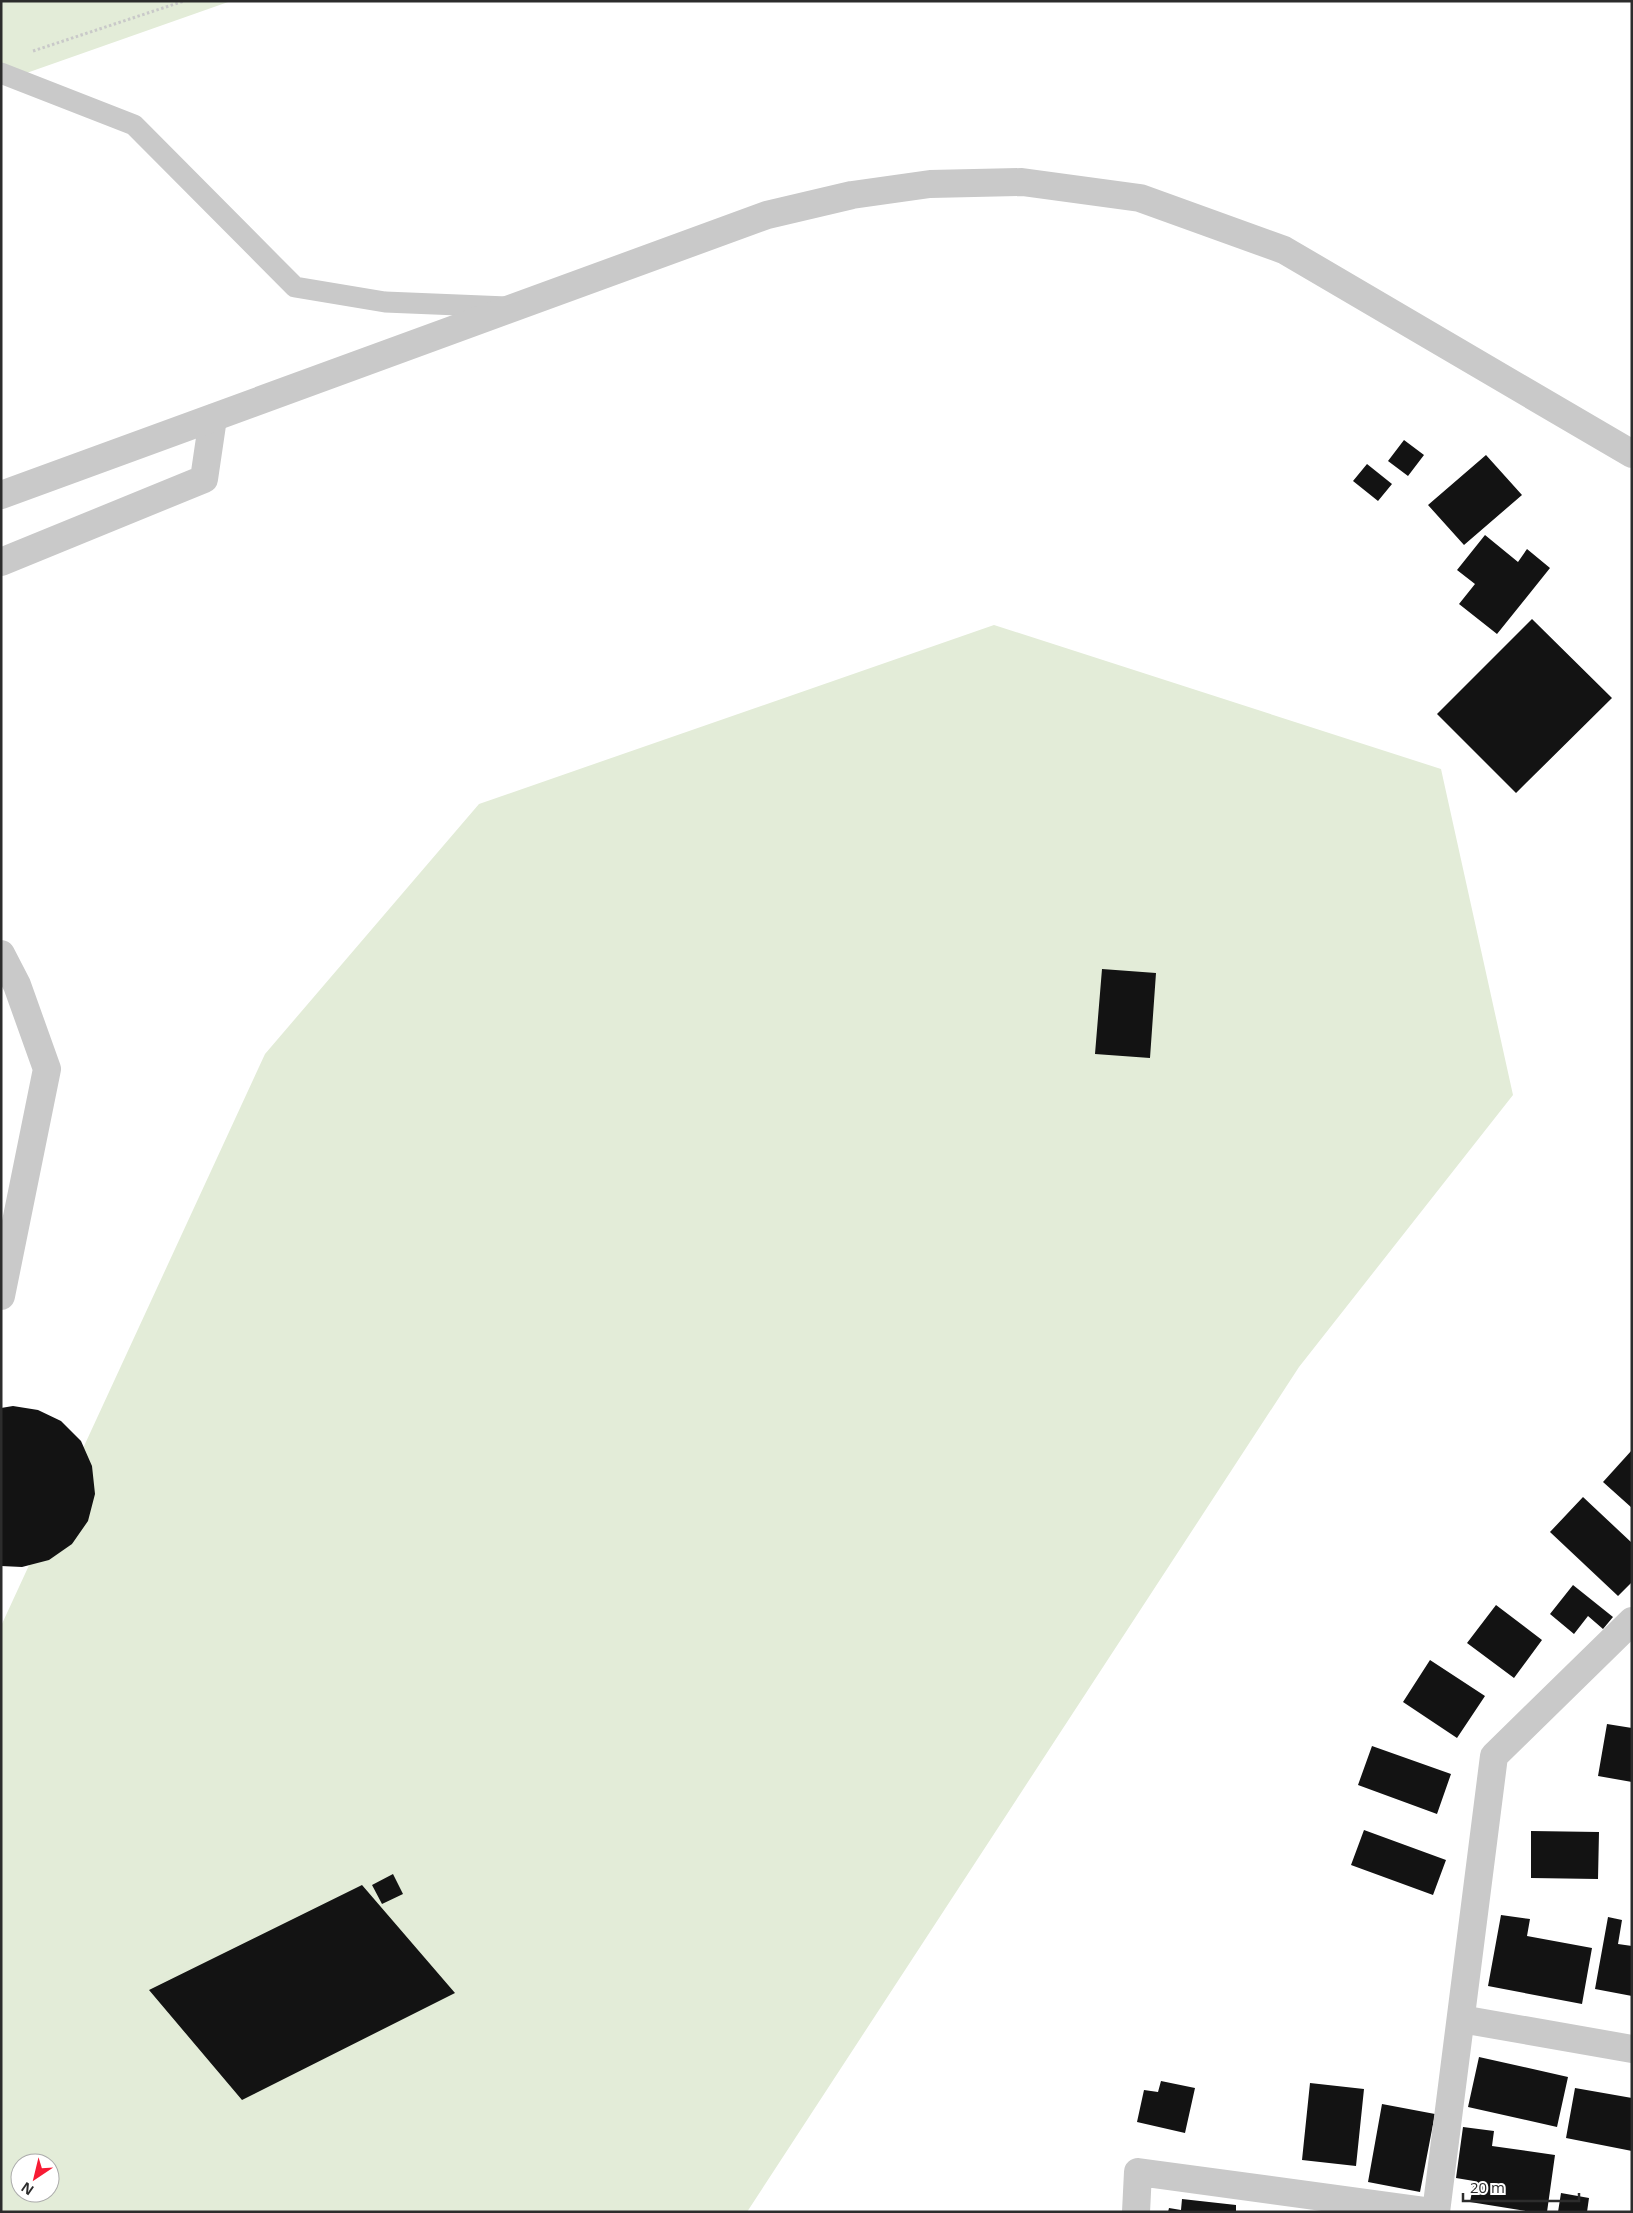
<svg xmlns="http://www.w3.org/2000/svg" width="1633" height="2213" viewBox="0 0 1633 2213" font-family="'Open Sans',sans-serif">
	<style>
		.green { fill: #e3ecd8; fill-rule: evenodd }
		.building { fill: #131313 }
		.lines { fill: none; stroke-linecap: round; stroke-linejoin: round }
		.path { stroke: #c9c9c9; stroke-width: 3; stroke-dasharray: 2.5 2.5; stroke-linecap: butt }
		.service { stroke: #c9c9c9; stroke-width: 21 }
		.minor { stroke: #c9c9c9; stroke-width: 28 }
		.tertiary { stroke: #c9c9c9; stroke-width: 28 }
	</style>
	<rect width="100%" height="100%" fill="#fff"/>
	<path class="green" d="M1 1H231L1 82Z
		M994 625 1441 769 1513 1095 1299 1367 747 2212H1V1626L265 1054 479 804ZM20 2163H50V2193H20Z"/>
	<path class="building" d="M1404 440 1424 455 1408 476 1388 461Z
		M1486 455 1522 495 1464 545 1428 505Z
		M1367 464 1392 484 1378 501 1353 481Z
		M1485 535 1518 562 1527 549 1550 568 1497 634 1459 604 1475 584 1457 570Z
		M1532 619 1612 698 1516 793 1437 714Z
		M1102 969 1156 973 1150 1058 1095 1054Z
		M13 1406 38 1410 61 1421 81 1441 92 1466 95 1494 88 1521 72 1544 49 1560 22 1567 1 1566V1408Z
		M1632 1450V1508L1603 1482Z
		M1583 1497 1632 1543V1582L1618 1596 1550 1532Z
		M1573 1585 1613 1617 1603 1629 1588 1616 1574 1634 1550 1614Z
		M1496 1605 1542 1640 1514 1678 1467 1643Z
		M1430 1660 1485 1696 1457 1738 1403 1702Z
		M1607 1724 1632 1728V1782L1598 1776Z
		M1372 1746 1451 1774 1437 1814 1358 1785Z
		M1364 1830 1446 1860 1433 1895 1351 1865Z
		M1531 1831 1599 1832 1598 1879 1531 1878Z
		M393 1874 403 1894 382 1904 372 1885Z
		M362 1885 455 1993 242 2100 149 1990Z
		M1501 1915 1530 1919 1527 1936 1592 1948 1582 2004 1488 1986Z
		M1608 1917 1622 1920 1618 1944 1632 1946V1996L1595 1989Z
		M1479 2057 1568 2077 1557 2127 1468 2107Z
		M1161 2081 1195 2088 1185 2133 1137 2122 1144 2090 1158 2092Z
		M1310 2083 1364 2089 1356 2166 1302 2160Z
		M1575 2088 1632 2098V2151L1566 2138Z
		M1382 2104 1435 2114 1420 2192 1368 2182Z
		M1463 2127 1494 2131 1492 2146 1555 2155 1547 2212H1532L1470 2202 1474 2181 1456 2178Z
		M1561 2193 1589 2198 1587 2212H1558Z
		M1182 2199 1236 2205V2212H1168L1169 2208 1181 2210Z"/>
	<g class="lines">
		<path class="path" d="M33 51 184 1"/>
		<path class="service" d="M1 73 134 125 295 287 385 302 507 307"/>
		<path class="minor" d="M1 562 204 479 213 418
			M1 954 17 985 47 1069 1 1296
			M1461 2019 1632 2049
			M1136 2212 1138 2172 1433 2212
			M1436 2212 1494 1756 1632 1621"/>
		<path class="tertiary" d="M1 495 767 215 852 195 930 184 1022 182 1140 198 1284 250 1632 454"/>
	</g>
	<rect width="1633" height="2213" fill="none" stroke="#2c2c2c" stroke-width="5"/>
	<g transform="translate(35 2178) rotate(215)"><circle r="24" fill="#ffffff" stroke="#ababab"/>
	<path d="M0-4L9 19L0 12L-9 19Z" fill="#f71b34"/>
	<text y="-8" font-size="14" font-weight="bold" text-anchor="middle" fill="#2c2c2c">N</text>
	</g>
	<path d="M1463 2193v8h116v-8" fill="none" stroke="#2c2c2c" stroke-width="2.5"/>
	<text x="1470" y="2193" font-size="15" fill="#2c2c2c" stroke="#ffffff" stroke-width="4" paint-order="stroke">20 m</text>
</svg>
